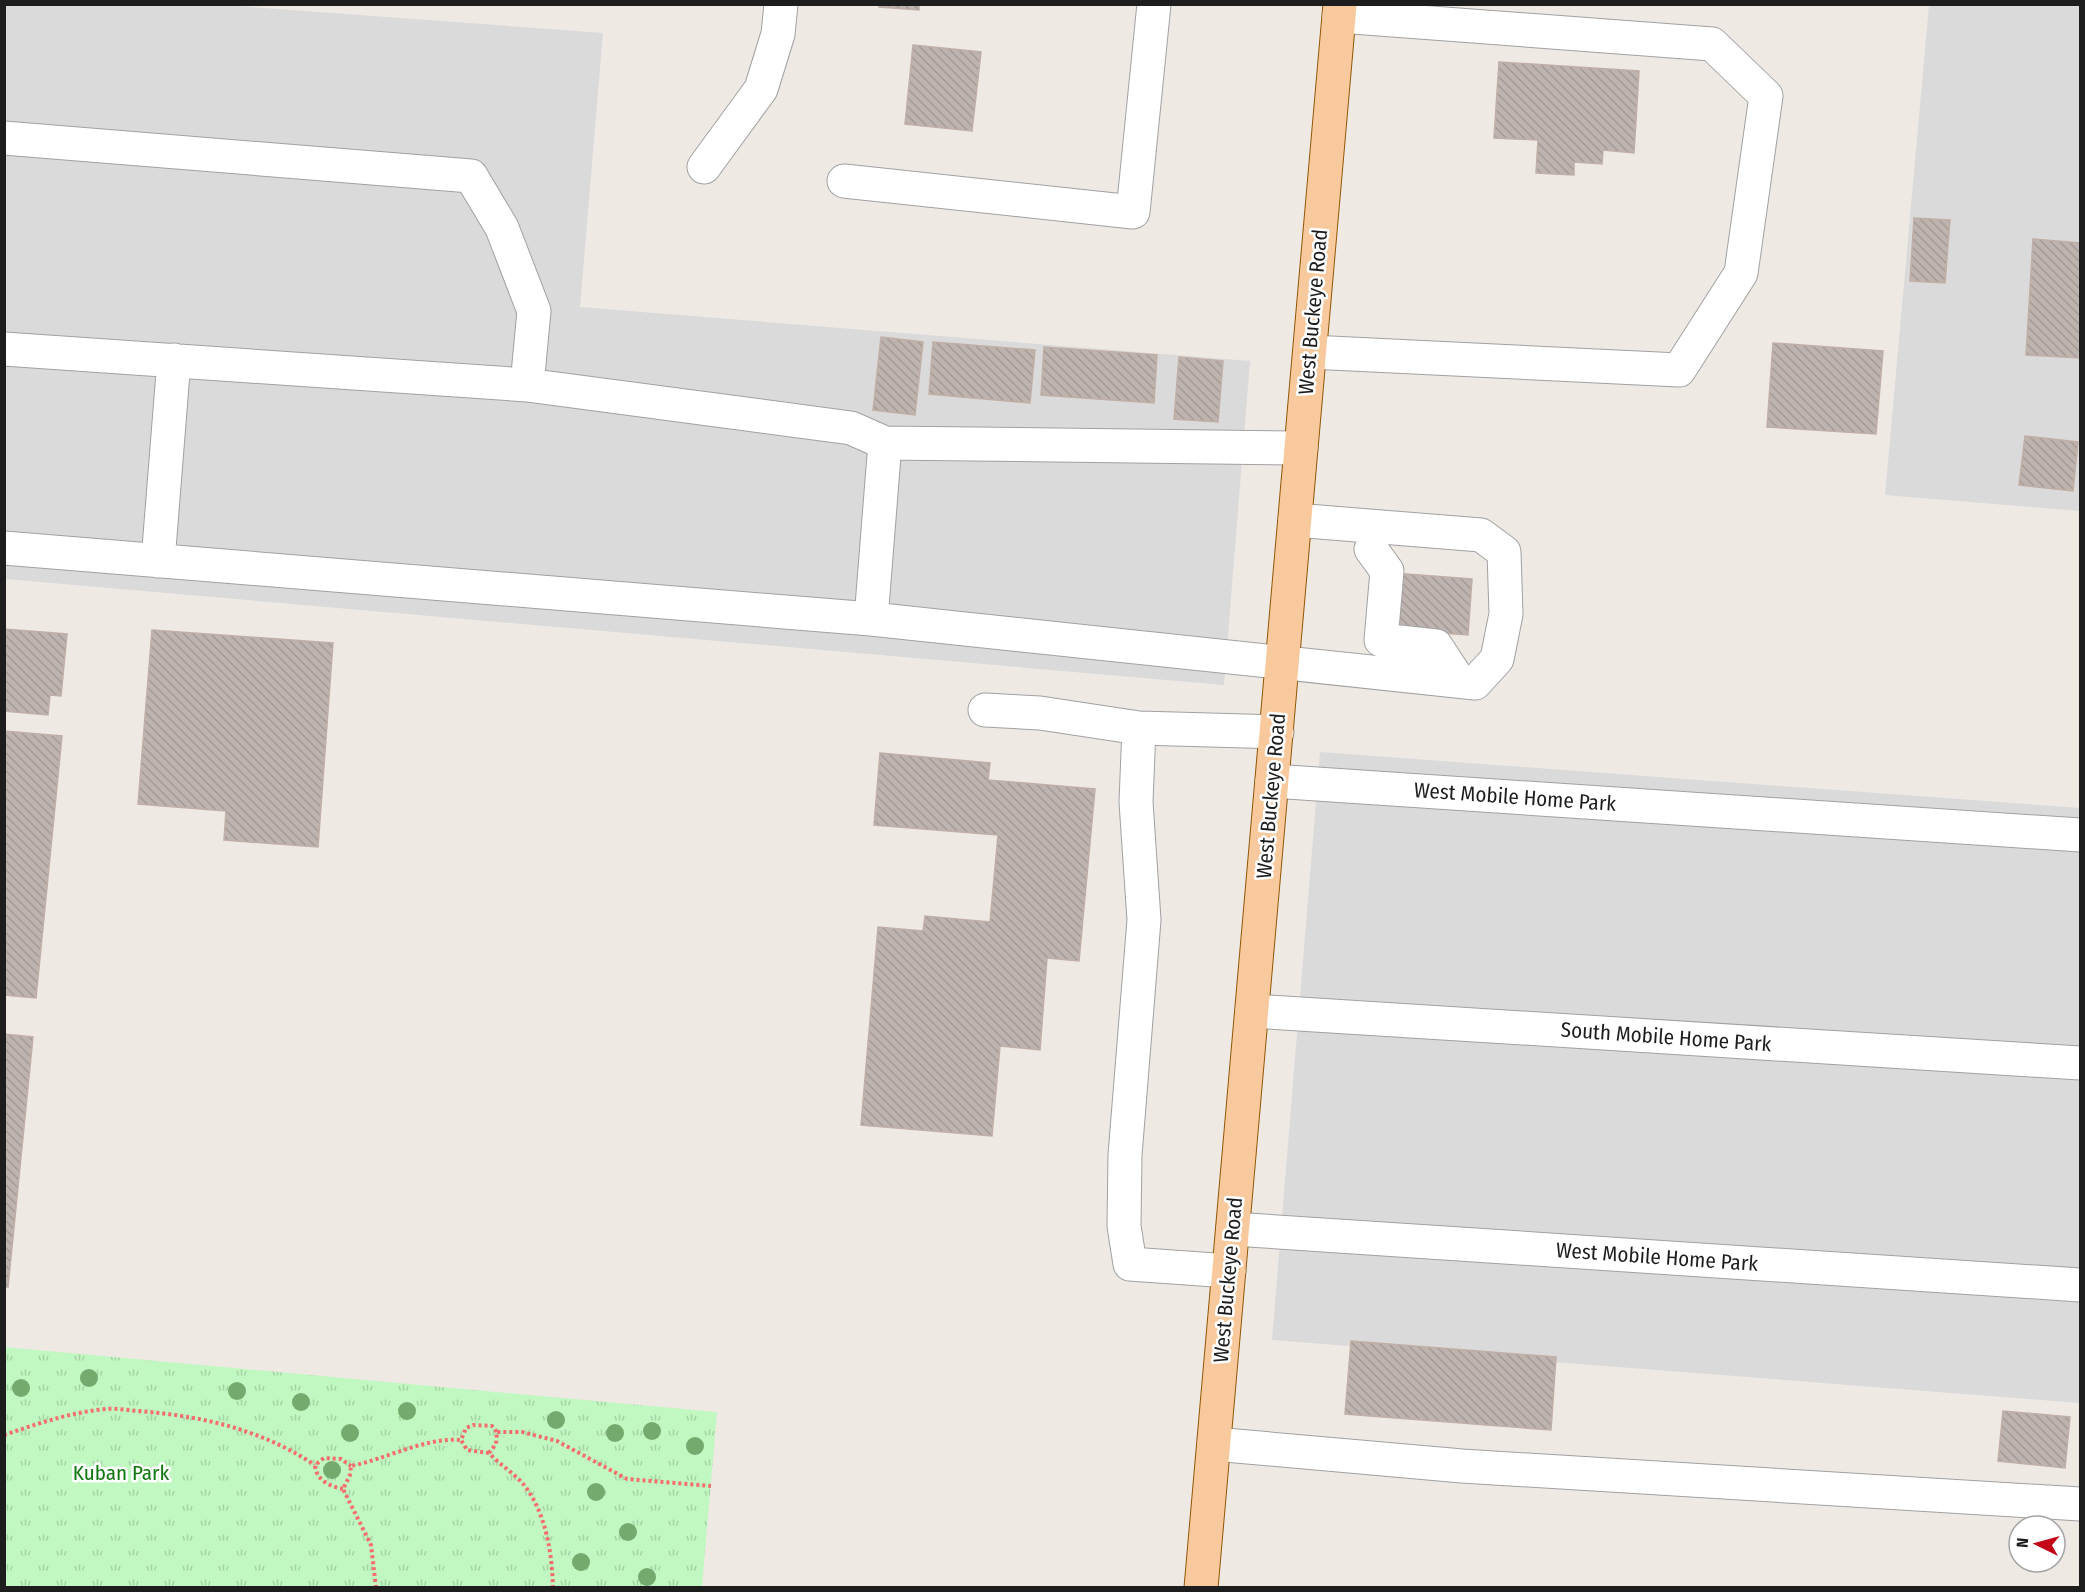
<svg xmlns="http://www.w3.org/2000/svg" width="2085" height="1592" viewBox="0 0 2085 1592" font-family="'Fira Sans Condensed',sans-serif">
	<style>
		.residential { fill: #dbdada }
		.park { fill: url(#park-tufts) }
		.building { fill: url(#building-back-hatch); stroke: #bfafa6; stroke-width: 1.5 }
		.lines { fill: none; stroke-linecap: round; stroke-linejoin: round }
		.minor-casing { stroke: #a1a1a1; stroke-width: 35 }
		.major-casing { stroke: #915605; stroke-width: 35 }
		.path { stroke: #f56e6d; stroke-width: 4; stroke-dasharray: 3 3; stroke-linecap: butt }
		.minor { stroke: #fff; stroke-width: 33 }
		.major { stroke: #f8c99d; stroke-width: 33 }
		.tree { fill: #74aa6e }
		.labels { text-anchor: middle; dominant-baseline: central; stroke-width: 5; stroke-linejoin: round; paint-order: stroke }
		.street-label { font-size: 21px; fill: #1d1d1d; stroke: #fff }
		.park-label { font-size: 21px; fill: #10770f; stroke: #fff }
	</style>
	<defs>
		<pattern id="park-tufts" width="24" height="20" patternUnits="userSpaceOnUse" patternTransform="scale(1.5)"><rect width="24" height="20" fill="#c1f7c0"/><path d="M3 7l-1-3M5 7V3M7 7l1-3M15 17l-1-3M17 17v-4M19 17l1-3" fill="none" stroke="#a5d3a5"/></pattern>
		<pattern id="building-back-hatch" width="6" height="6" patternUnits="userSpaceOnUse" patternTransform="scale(1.5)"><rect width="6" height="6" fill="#beb4af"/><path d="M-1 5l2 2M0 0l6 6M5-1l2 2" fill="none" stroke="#a39a96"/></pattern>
	</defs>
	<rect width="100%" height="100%" fill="#eee9e3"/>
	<path class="residential" d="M4 5H225L603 33 580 307 1250 361 1224 685 5 579Z
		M1929 5H2080V511L1885 495Z
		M1320 752 2080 808V1403L1272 1340Z"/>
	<path class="park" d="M4 1347 717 1412 702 1587H5Z"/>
	<path class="building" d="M879 4H919V10L879 7Z
		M913 45 981 52 972 131 905 124Z
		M1499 62 1639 71 1634 153 1603 150 1602 164 1574 162V175L1536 173 1538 140 1494 138Z
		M1914 218 1950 220 1945 283 1910 281Z
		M2033 239 2080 243V358L2026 355Z
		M881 337 923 342 915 415 873 410Z
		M933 342 1035 350 1030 403 929 394Z
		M1773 343 1883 351 1876 434 1767 427Z
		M1044 347 1157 355 1154 403 1041 395Z
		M1179 357 1223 361 1218 422 1174 419Z
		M2025 436 2078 442 2073 491 2019 485Z
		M1393 573 1472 579 1468 635 1389 629Z
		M4 629 67 634 61 696 50 695 48 715 4 711Z
		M152 630 333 643 318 847 224 840 226 811 138 804Z
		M4 731 62 736 36 998 4 995Z
		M880 753 990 763 988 780 1095 789 1079 961 1047 958 1040 1050 1000 1046 992 1136 861 1125 878 927 923 931 925 916 990 922 998 835 874 825Z
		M4 1034 33 1037 8 1287H4Z
		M1351 1341 1556 1357 1551 1430 1345 1414Z
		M2003 1411 2070 1417 2065 1468 1998 1461Z"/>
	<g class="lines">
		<g class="minor-casing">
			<path id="minor" d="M4 138 471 176 502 228 534 311 527 385 851 428 885 443 1301 448
				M704 167 761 89 778 34 781 4
				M844 181 1133 212 1154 4
				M4 349 527 385
				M1310 352 1679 370 1741 273 1766 96 1712 44 1339 16
				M4 548 871 619 1475 683 1497 659 1506 614 1504 552 1481 535 1295 520
				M1371 549 1387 571 1381 640 1436 646 1459 681
				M158 561 174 360
				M871 619 885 443
				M985 710 1040 713 1139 728
				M1272 781 2080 835
				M1252 1011 2080 1063
				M1233 1229 2080 1285
				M1229 1271 1130 1264 1124 1226 1125 1155 1144 920 1136 802 1139 728 1277 732
				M1214 1444 1462 1466 2080 1504"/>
		</g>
		<g class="major-casing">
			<path id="major" d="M1201 1588 1340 4"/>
		</g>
		<path class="path" d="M4 1435C37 1424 71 1412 106 1409 116 1408 127 1410 138 1411 202 1416 260 1429 315 1465
			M489 1453 467 1450 461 1440 466 1428 473 1425 492 1426 497 1432
			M343 1489C329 1486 316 1480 315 1465L324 1458 341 1459 351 1466
			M376 1588 371 1545 343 1489 350 1475 351 1466C386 1459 426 1437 461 1440
			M553 1588C552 1553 546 1513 524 1485 514 1473 500 1465 489 1453L496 1444 497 1432H522L557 1441 627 1479 711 1486"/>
		<use href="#minor" class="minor"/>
		<use href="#major" class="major"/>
	</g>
	<g class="tree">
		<circle cx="89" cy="1378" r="9"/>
		<circle cx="21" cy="1388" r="9"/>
		<circle cx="237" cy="1391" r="9"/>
		<circle cx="301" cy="1402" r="9"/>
		<circle cx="407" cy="1411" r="9"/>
		<circle cx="556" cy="1420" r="9"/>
		<circle cx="652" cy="1431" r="9"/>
		<circle cx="350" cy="1433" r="9"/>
		<circle cx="615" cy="1433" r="9"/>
		<circle cx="695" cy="1446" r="9"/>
		<circle cx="332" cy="1470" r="9"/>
		<circle cx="596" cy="1492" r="9"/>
		<circle cx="628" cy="1532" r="9"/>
		<circle cx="581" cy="1562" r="9"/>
		<circle cx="647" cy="1577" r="9"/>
	</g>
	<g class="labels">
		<g class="street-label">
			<text transform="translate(1313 312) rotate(-85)">West Buckeye Road</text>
			<text transform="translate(1271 796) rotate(-85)">West Buckeye Road</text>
			<text transform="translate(1515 797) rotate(4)">West Mobile Home Park</text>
			<text transform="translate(1666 1037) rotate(4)">South Mobile Home Park</text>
			<text transform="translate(1657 1257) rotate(4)">West Mobile Home Park</text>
			<text transform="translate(1228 1280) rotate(-85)">West Buckeye Road</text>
		</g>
		<g class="park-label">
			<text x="121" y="1473">Kuban Park</text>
		</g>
	</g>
	<rect width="2085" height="1592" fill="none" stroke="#1d1d1d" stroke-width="12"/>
	<g transform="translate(2037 1544) rotate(275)"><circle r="28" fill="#ffffff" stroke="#a5a5a5" stroke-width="1.5"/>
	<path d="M0-4.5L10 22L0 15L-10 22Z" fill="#c30718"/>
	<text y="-9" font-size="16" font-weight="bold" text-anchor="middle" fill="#1d1d1d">N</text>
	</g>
</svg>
